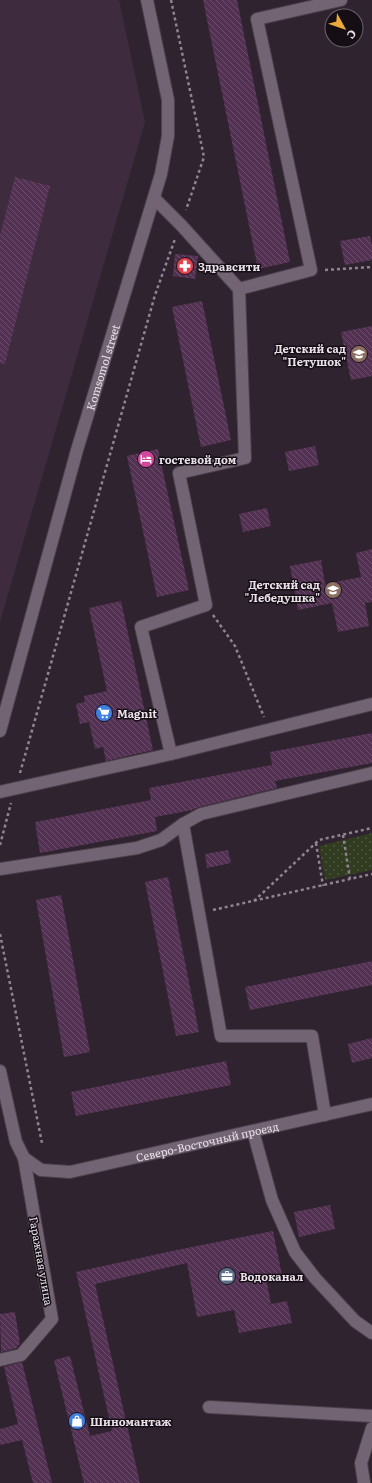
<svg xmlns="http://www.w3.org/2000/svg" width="372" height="1483" viewBox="0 0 372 1483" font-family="Literata,serif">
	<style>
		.built { fill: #3e2c3e }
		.park { fill: url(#park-dots) }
		.building { fill: url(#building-back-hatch) }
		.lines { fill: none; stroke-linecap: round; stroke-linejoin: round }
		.minor-casing { stroke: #4a3f4a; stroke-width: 14 }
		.path { stroke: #8f848f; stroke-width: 2.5; stroke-dasharray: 3 3; stroke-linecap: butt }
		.minor { stroke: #736473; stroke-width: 12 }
		.labels { text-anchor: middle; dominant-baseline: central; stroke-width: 3; stroke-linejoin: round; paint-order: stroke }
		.poi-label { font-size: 11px; font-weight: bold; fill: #e9e0e9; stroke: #150f15; text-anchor: start }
		.street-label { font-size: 11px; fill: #e9e0e9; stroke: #150f15 }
	</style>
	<defs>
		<pattern id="park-dots" width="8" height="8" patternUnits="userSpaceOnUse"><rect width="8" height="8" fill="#313b20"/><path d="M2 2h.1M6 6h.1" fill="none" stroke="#4f5740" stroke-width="1.8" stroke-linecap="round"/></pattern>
		<pattern id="building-back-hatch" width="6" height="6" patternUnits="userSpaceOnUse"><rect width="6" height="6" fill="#533152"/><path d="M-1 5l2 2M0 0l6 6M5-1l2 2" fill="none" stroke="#6c4f6b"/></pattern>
	</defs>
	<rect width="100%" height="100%" fill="#302330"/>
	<path class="built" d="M0 0H119L145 122 0 622Z"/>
	<path class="park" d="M372 833V870L325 880 319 846Z"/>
	<path class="building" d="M203 0H237L290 262 258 269Z
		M15 177 50 186 5 364 0 363V236Z
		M370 236 372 246V260L345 265 340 241Z
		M175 254 198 256 195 279 173 276Z
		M202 301 231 440 201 447 172 307Z
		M372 326V376L351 380 341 332Z
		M315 446 319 465 289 471 285 452Z
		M158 449 189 590 157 597 127 456Z
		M267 508 271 526 243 532 239 514Z
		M372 549V602L365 603 364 597 369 626 338 632 332 603 298 610 290 566 321 560 325 584 361 577 356 553Z
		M121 601 153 750 106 761 103 747 95 749 89 722 80 724 76 704 85 702 84 696 107 691 89 608Z
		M372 733V763L275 781 277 788 199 807 192 810 155 817 157 831 40 853 35 822 151 800 149 788 272 765 270 752Z
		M228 850 231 863 207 868 205 854Z
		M168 877 199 1032 176 1036 145 882Z
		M61 895 90 1052 64 1057 36 900Z
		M372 961V985L250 1010 245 987Z
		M372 1038V1058L352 1063 348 1044Z
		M226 1061 231 1085 76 1116 71 1092Z
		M330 1205 335 1229 299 1237 294 1212Z
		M273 1231 282 1275 266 1278 271 1304 287 1301 292 1323 239 1333 234 1310 197 1317 187 1263 95 1284 140 1483H84L54 1360 70 1356 90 1436 112 1431 76 1272 172 1251Z
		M15 1312 20 1344 18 1345 17 1348 1 1352 0 1314Z
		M22 1362 52 1483H33L22 1440 0 1445V1429L18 1424 4 1367Z"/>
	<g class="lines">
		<g class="minor-casing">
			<g id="minor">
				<path d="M154 198 181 225 239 289 311 270 257 19 341 0"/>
				<path id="s1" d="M0 731 77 450 161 174 168 136V100L147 0"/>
				<path d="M171 754 372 704"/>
				<path d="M0 792 171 754 141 627 206 605 179 473 245 458 239 289"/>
				<path d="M183 824 221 1036H312L325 1115"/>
				<path d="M0 869 137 848 161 840 183 824 201 814 372 773"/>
				<path id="s2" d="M0 1071 16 1142 24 1158 41 1170 70 1172 372 1104"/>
				<path d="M253 1131 272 1200 295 1252 315 1278 355 1321 372 1333"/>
				<path d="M0 1360 21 1355 52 1319 24 1158"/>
				<path d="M209 1407 372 1416"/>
				<path d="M364 1483 361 1463 372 1428"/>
			</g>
		</g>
		<path class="path" d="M171 0 204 157 186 210
			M325 270 372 267
			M213 615 235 646 264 717
			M20 773 155 295 175 239
			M343 835 350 879
			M316 843 323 886
			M0 845 11 803
			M254 901 319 840 372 828
			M213 910 372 874
			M0 934 42 1143"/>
		<use href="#minor" class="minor"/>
	</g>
	<defs>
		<g id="pharmacy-disc" transform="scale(0.9)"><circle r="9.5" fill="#e0444e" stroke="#150f15"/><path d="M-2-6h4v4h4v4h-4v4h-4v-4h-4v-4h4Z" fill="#fff"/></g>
		<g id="school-disc" transform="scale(0.9)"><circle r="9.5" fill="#8d6e63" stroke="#150f15"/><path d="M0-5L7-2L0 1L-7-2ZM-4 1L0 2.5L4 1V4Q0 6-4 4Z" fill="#fff"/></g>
		<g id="hotel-disc" transform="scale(0.9)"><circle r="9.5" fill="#d1479c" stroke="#150f15"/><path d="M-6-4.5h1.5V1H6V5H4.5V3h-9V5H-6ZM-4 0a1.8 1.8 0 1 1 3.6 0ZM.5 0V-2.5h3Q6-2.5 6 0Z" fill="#fff"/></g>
		<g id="supermarket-disc" transform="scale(0.9)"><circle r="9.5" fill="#3f7fe0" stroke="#150f15"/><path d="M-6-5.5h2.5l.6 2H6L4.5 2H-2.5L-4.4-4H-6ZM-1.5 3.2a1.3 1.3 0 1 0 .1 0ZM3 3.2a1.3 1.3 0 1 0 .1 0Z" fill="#fff"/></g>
		<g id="office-disc" transform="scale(0.9)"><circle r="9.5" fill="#5c6f8a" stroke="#150f15"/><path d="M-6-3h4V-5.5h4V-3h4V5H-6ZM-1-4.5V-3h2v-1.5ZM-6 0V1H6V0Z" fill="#fff"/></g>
		<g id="shop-disc" transform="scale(0.9)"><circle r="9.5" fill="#3f7fe0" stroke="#150f15"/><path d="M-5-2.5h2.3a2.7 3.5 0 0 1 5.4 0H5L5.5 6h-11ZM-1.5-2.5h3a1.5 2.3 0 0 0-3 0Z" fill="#fff"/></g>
	</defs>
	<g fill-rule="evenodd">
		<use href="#pharmacy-disc" x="185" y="266"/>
		<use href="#school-disc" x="359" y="354"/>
		<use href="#hotel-disc" x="146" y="459"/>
		<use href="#school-disc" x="333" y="590"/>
		<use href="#supermarket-disc" x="104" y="713"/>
		<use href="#office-disc" x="227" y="1276"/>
		<use href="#shop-disc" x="77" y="1421"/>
	</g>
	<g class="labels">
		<g class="poi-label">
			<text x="198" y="266">Здравсити</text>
			<text x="346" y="348" text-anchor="end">Детский сад<tspan x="346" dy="13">"Петушок"</tspan></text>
			<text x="159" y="459">гостевой дом</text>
			<text x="320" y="584" text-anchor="end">Детский сад<tspan x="320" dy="13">"Лебедушка"</tspan></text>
			<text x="117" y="713">Magnit</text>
			<text x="240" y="1276">Водоканал</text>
			<text x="90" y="1421">Шиномантаж</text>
		</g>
		<g class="street-label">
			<text stroke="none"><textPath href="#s1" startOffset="378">Komsomol street</textPath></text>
			<text stroke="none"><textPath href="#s2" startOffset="281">Северо-Восточный проезд</textPath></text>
			<text transform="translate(42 1261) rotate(80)">Гаражная улица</text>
		</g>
	</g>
	<g transform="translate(344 28) rotate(130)"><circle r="19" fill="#150f15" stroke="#6a636a"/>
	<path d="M0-3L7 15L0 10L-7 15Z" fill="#eba93a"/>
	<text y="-6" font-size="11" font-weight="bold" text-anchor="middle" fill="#e9e0e9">С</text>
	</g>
</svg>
